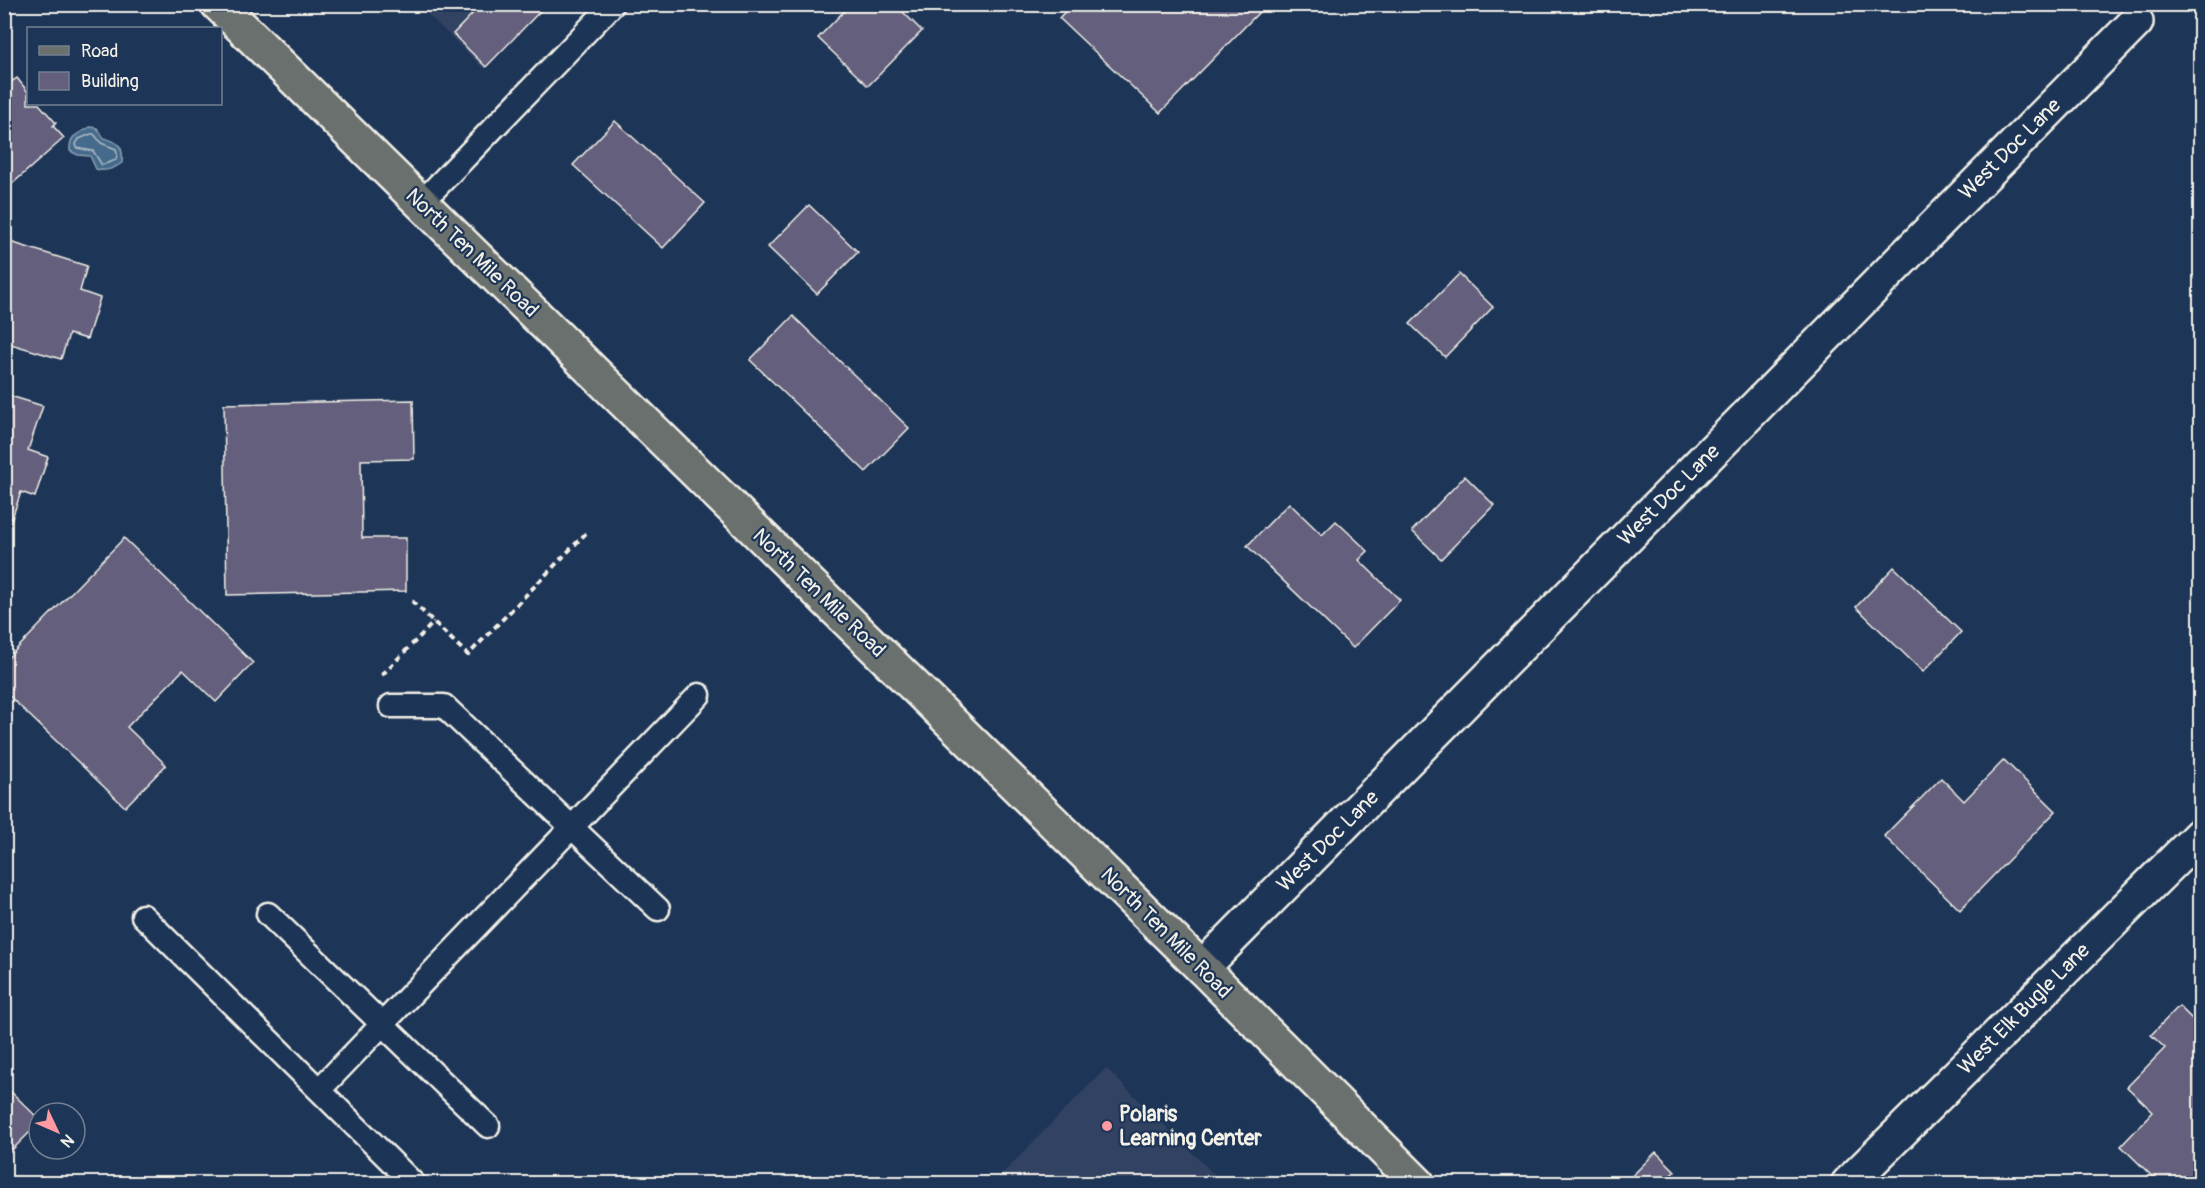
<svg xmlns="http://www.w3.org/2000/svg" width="2205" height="1188" viewBox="0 0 2205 1188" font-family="Pangolin,sans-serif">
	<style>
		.built { fill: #324262 }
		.water { fill: #446b8c; stroke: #8aa1b1; stroke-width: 1.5 }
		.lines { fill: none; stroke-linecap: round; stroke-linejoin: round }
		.shore { stroke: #aebbc3; stroke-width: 1.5 }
		.building { fill: #635f7d; stroke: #f4f1e8; stroke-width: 1.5 }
		.service-casing { stroke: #f4f1e8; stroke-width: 27 }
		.minor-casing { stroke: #f4f1e8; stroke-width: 38 }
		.primary-casing { stroke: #f4f1e8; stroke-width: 38 }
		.path { stroke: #f4f1e8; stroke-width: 4; stroke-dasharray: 6 4.5; stroke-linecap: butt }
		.service { stroke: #1d3557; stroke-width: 22 }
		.minor { stroke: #1d3557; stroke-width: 33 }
		.primary { stroke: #6b706d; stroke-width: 33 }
		.poi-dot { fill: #ff9aa2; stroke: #1d3557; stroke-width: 2 }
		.labels { text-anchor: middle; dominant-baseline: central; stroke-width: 4.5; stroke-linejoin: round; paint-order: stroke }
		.street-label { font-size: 21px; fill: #f4f1e8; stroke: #1d3557 }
		.poi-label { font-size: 21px; font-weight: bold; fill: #f4f1e8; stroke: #1d3557; text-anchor: start }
	</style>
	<rect width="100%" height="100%" fill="#1d3557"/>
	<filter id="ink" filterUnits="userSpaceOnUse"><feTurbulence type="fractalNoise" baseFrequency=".0167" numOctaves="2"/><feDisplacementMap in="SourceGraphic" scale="12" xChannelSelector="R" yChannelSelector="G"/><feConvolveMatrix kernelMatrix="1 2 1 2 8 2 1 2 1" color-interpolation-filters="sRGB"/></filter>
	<g filter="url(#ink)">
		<path class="built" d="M418 5H545L483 68Z
			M1106 1068 1223 1183H993Z"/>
		<path class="water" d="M90 127 97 128 104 138C119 142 124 147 122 163 113 169 106 172 96 169L90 156 78 155 70 151C69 134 78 135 90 127Z"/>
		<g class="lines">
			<path class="shore" d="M91 134H94L101 143 116 149 117 154 116 160 102 165 93 151 77 148 76 144 79 139Z"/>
		</g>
		<path class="building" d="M482 4H547L486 67 453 34Z
			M851 4H895L922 31 868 86 818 38Z
			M1072 4H1267L1160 113 1059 18Z
			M17 78 28 92V104H39L56 123 53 126 64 138 4 191V87Z
			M615 121 705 203 663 248 573 165Z
			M809 205 858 252 817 294 768 247Z
			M7 241 87 266 80 291 100 298 87 339 69 334 61 359 4 342V247Z
			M1459 274 1493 307 1445 357 1410 324Z
			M793 316 909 428 866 472 750 360Z
			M4 394 43 406 28 450 48 457 35 497 21 492 9 527 4 526Z
			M413 400 414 459 361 460 362 538H406V591L227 595 224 404Z
			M1465 476 1494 505 1441 559 1412 531Z
			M1289 503 1322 535 1336 521 1368 551 1359 560 1400 600 1353 648 1247 546Z
			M124 538 253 663 216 702 183 670 127 727 166 765 125 807 4 691V662Z
			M1894 567 1961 632 1923 672 1856 607Z
			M2004 760 2056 811 1960 910 1884 836 1941 778 1964 801Z
			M2179 1006 2200 1027V1184H2160L2121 1146 2153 1112 2127 1087 2165 1048 2151 1035Z
			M4 1085 39 1119V1123L4 1158Z
			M1656 1152 1675 1171 1662 1184H1640L1632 1176Z"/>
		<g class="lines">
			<g class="service-casing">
				<path id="service" d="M421 203 613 4
					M391 706H444L658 909
					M268 914 488 1126
					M143 916 414 1184
					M319 1090 699 695"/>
			</g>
			<g class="minor-casing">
				<path id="minor" d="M1202 968 2136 22
					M1848 1184 2200 835"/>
			</g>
			<g class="primary-casing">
				<path id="primary" d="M218 4 1202 968 1418 1184"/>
			</g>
			<path class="path" d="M412 601 468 655 588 531
				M382 675 434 622"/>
			<use href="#service" class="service"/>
			<use href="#minor" class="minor"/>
			<use href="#primary" class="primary"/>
		</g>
	</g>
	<circle class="poi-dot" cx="1107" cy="1126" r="6"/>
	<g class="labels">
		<g class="street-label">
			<text transform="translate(2010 149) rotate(-45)">West Doc Lane</text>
			<text transform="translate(472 253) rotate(44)">North Ten Mile Road</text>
			<text transform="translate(1669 495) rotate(-45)">West Doc Lane</text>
			<text transform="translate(819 593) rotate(44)">North Ten Mile Road</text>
			<text transform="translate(1328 841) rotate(-45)">West Doc Lane</text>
			<text transform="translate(1166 933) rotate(45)">North Ten Mile Road</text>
			<text transform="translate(2024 1009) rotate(-45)">West Elk Bugle Lane</text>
		</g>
		<g class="poi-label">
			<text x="1119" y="1114">Polaris<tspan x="1119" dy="24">Learning Center</tspan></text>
		</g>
	</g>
	<rect width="2205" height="1188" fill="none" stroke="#1d3557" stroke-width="24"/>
	<rect x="12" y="12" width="2181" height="1164" fill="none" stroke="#f4f1e8" stroke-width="2" filter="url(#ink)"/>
	<rect x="27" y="27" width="195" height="78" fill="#1d3557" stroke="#738091" stroke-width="1.5"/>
	<rect x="39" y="46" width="30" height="9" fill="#6b706d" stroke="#738091" stroke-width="1.5"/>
	<text x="81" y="57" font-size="18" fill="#f4f1e8">Road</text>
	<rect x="39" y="72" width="30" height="18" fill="#635f7d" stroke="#738091" stroke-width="1.5"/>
	<text x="81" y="87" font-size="18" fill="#f4f1e8">Building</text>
	<g transform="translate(57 1131) rotate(134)"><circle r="28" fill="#1d3557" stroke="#738091" stroke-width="1.5"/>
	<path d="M0-4.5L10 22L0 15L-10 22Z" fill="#ff9aa2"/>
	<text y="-9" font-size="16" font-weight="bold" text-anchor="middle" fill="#f4f1e8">N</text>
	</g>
</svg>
